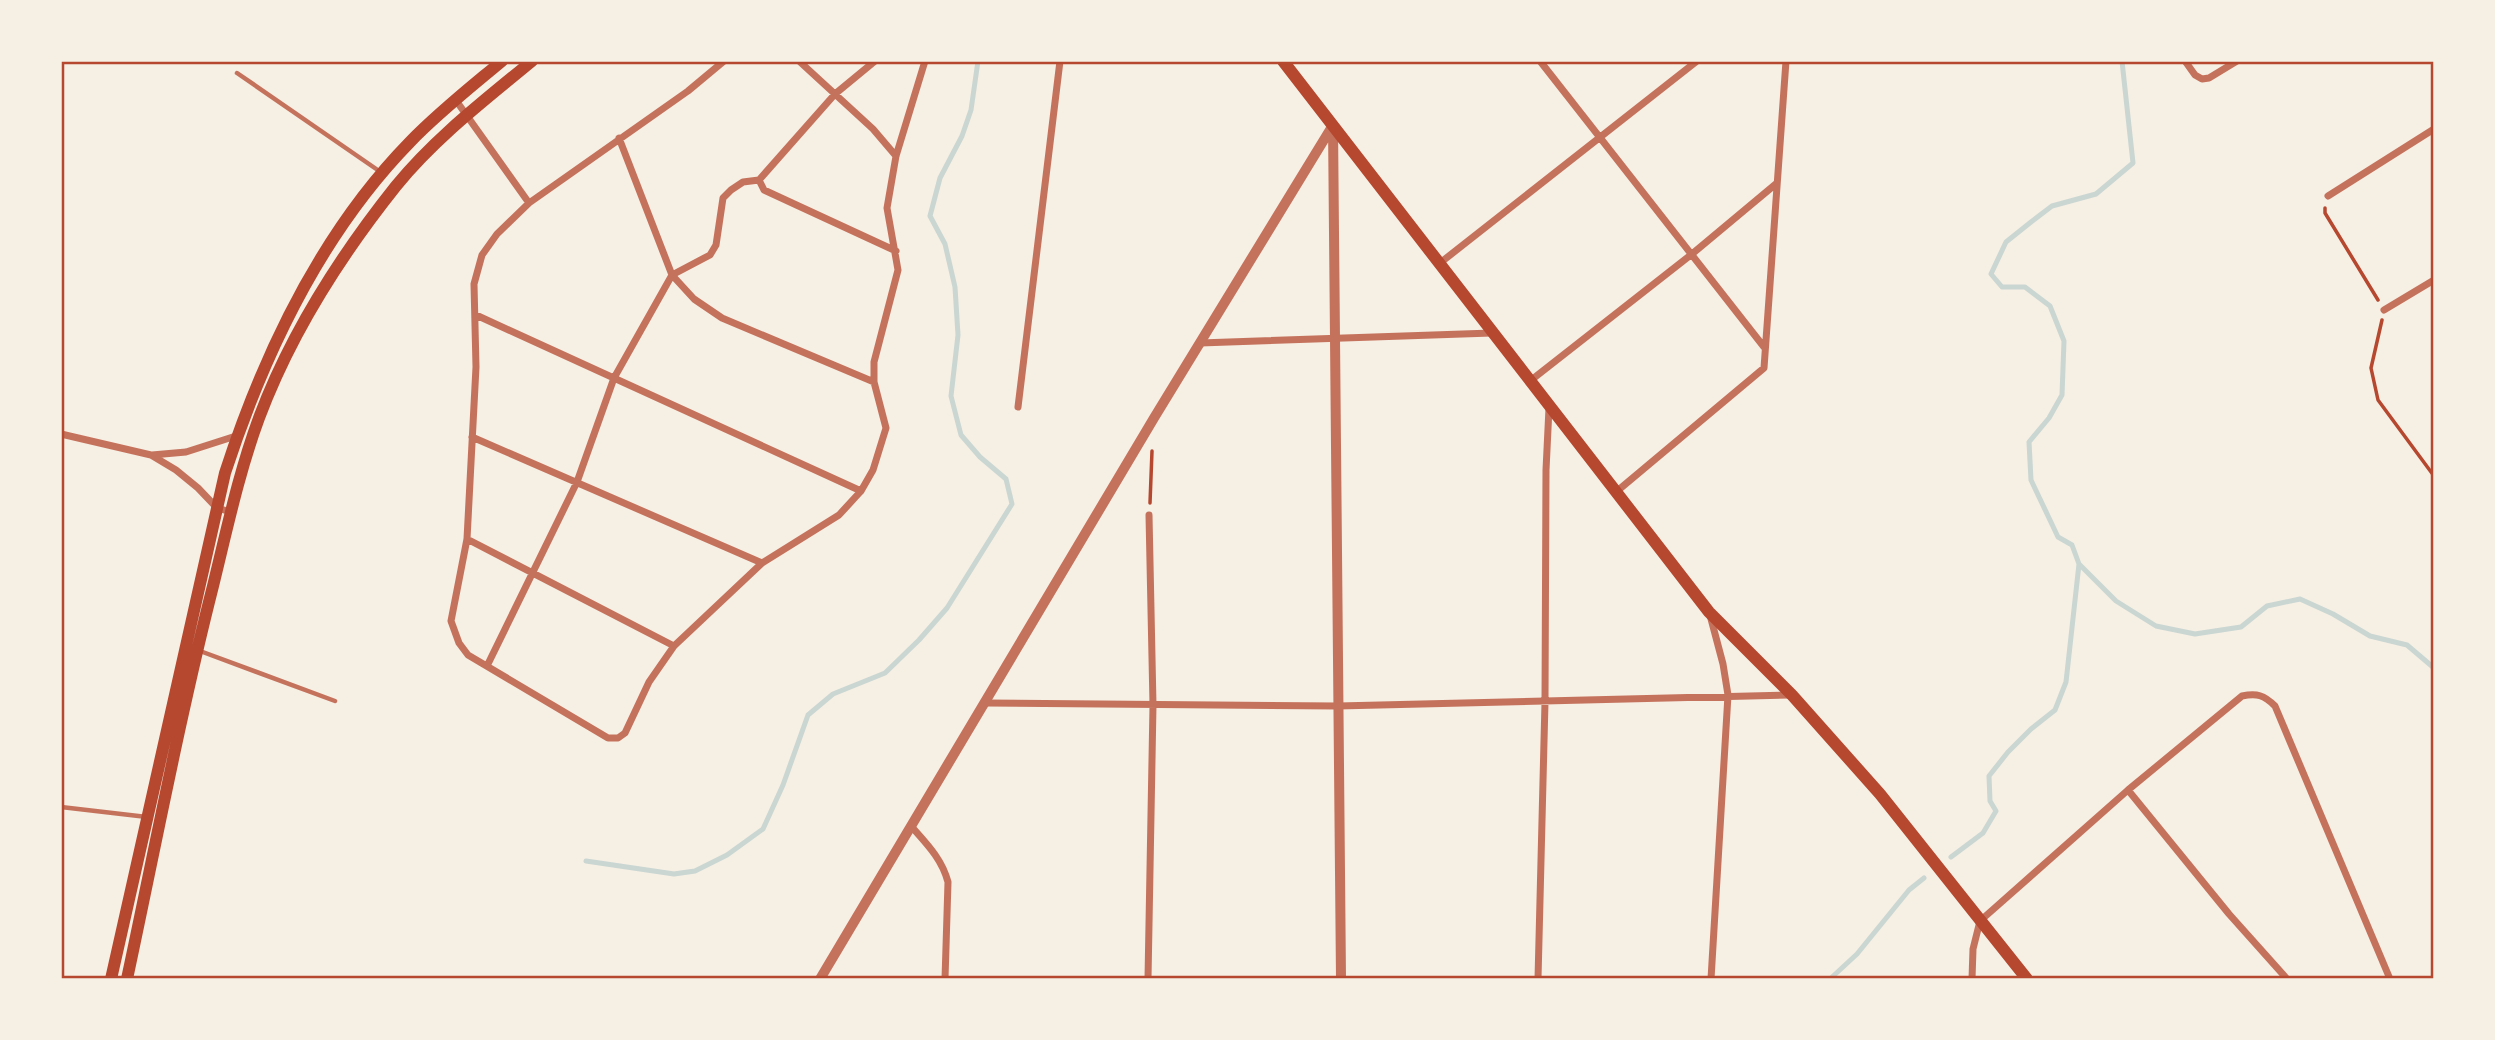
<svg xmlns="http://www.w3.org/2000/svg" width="2495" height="1040" viewBox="0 0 2495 1040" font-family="'Open Sans',sans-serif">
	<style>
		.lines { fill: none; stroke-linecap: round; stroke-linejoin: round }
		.stream { stroke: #c9d6d2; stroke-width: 5 }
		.path { stroke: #b5482f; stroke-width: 3.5 }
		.service { stroke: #c5725c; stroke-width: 4.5 }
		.minor { stroke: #c5725c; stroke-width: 7 }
		.tertiary { stroke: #c5725c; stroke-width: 10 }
		.secondary { stroke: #b5482f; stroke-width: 12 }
		.neatline { fill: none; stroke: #b5482f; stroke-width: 2.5 }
	</style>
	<rect width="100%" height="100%" fill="#f6efe4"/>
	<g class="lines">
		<path class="stream" d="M2079 564 2116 601 2156 626 2195 634 2241 627 2267 606 2300 599 2333 614 2370 636 2407 645 2434 668
			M1951 857 1983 833 1996 811 1990 801 1989 776 2008 752 2031 729 2055 710 2066 682 2079 564 2072 545 2058 537 2031 480 2029 442 2049 418 2062 395 2064 341 2050 306 2025 287H2002L1991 274 2006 242 2031 222 2052 206 2096 194 2133 163 2122 61
			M586 861 674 874 695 871 727 855 763 829 783 785 808 715 833 694 885 673 919 640 947 608 1012 504 1006 479 980 457 961 435 951 396 958 335 955 287 945 244 930 216 940 178 962 136 971 110 978 61
			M1830 979 1857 954 1909 890 1924 878"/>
		<path class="path" d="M2325 208V213L2378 300
			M2382 320 2371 368 2378 400 2434 476
			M1150 503 1152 451"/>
		<path class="service" d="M237 73 382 173
			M200 651 335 701
			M61 807 147 817"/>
		<path class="minor" d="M724 61 688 91 529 203 497 234 482 255 474 284 476 367 467 539 451 621 459 643 468 655 608 738H618L625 733 649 682 674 646 762 563 839 515 861 491 873 470 886 428 874 382V362L898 270 887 208 896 156 925 61
			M799 61 873 129 896 156
			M1540 61 1764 347
			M2185 61 2195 75 2202 79 2209 78 2237 61
			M455 99 529 203
			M619 138 672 275 694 299 722 318 874 382
			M759 180 764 190 896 251
			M2328 196 2434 129
			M1440 263 1697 61
			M2384 310 2434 280
			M476 315 861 491
			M1200 343 1492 333
			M1530 381 1692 254 1777 183
			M1018 407 1060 61
			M61 434 151 455 176 470 198 488 217 508 231 512
			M472 437 762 563
			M152 455 186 452 239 435
			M1616 492 1764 368 1786 61
			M467 539 674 646
			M1710 615 1723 664 1728 695 1711 979
			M487 666 577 482 614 378 672 275 710 255 716 245 723 198 731 190 743 182 759 180 835 94 875 61
			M986 703 1338 706 1790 695
			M2128 790 2229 914 2287 979
			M911 826C927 844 942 859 948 882L945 979
			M1148 979 1153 705 1149 515
			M1538 979 1545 702 1546 470 1549 408
			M1972 979 1973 949 1980 921 2128 790 2242 696C2257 693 2264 695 2275 706L2390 979"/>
		<path class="tertiary" d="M1333 125 1341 979
			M820 979 1154 418 1333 125"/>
		<path class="secondary" d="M1283 61 1709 612 1792 695 1880 794 2027 979
			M111 979 225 473C264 353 321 233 410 142 439 112 471 87 502 61
			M127 979C155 848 180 716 213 586 227 529 239 472 259 418 290 335 341 255 396 186 435 138 485 100 532 61"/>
	</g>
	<rect width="2495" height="1040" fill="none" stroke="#f6efe4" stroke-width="126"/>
	<rect x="63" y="63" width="2369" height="914" class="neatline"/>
</svg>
